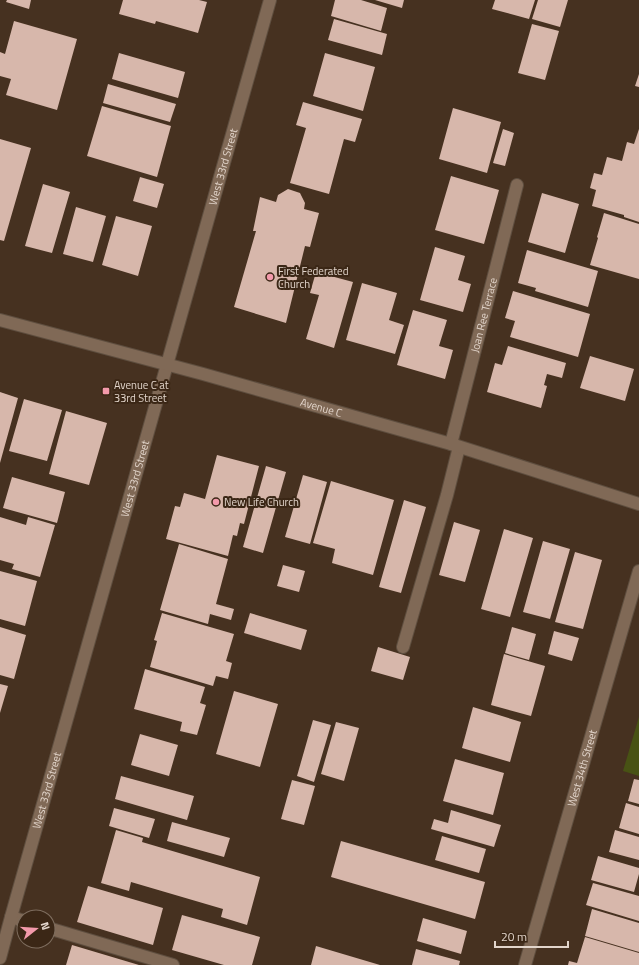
<svg xmlns="http://www.w3.org/2000/svg" width="639" height="965" viewBox="0 0 639 965" font-family="'Titillium Web',sans-serif">
	<style>
		.green { fill: #485214 }
		.building { fill: #d7b7ab }
		.lines { fill: none; stroke-linecap: round; stroke-linejoin: round }
		.service-casing { stroke: #5e4e3f; stroke-width: 14 }
		.minor-casing { stroke: #5e4e3f; stroke-width: 14 }
		.secondary-casing { stroke: #5e4e3f; stroke-width: 14 }
		.service { stroke: #806956; stroke-width: 12 }
		.minor { stroke: #806956; stroke-width: 12 }
		.secondary { stroke: #806956; stroke-width: 12 }
		.poi-dot { fill: #f39aab; stroke: #3b2716; stroke-width: 1.5 }
		.labels { text-anchor: middle; dominant-baseline: central; stroke-width: 4; stroke-linejoin: round; paint-order: stroke }
		.street-label { font-size: 11px; fill: #e2d5cb; stroke: #3b2716 }
		.poi-label { font-size: 11px; fill: #e2d5cb; stroke: #3b2716; text-anchor: start }
	</style>
	<rect width="100%" height="100%" fill="#463120"/>
	<path class="green" d="M639 717V776L623 771Z"/>
	<path class="building" d="M7 0H31L29 9 6 2Z
		M123 0H199L207 2 198 33 156 21 155 24 119 14Z
		M335 0H361L387 8 381 31 331 16Z
		M375 0H404L402 8Z
		M495 0H535L529 19 492 9Z
		M538 0H568L560 27 532 19Z
		M334 19 387 34 382 55 328 40Z
		M14 21 77 39 57 110 6 95 11 79 0 76V52L5 54Z
		M532 24 559 31 545 80 518 73Z
		M119 53 185 72 178 98 112 79Z
		M325 53 375 67 363 111 313 96Z
		M639 74V87L635 86Z
		M108 84 176 104 170 122 103 103Z
		M303 102 362 119 355 142 344 139 329 194 290 183 306 128 296 125Z
		M102 106 171 126 157 177 87 156Z
		M453 108 501 122 487 173 439 159Z
		M503 129 514 133 505 166 493 163Z
		M639 129V222L624 217V215L592 206 596 190 590 188 594 173 602 175 607 157 622 161 627 142 634 144Z
		M0 139 31 148 4 241 0 240Z
		M451 176 499 190 484 244 435 230Z
		M140 177 164 184 157 208 133 201Z
		M43 184 70 192 52 253 25 246Z
		M288 189 300 193 305 203 304 209 319 213 310 247 305 246 286 323 234 307 256 231H253L260 197 276 202 278 195Z
		M542 193 579 204 565 253 528 242Z
		M76 207 106 216 93 262 63 254Z
		M604 213 639 224V279L590 265 598 238 597 237Z
		M116 216 152 226 138 276 102 265Z
		M435 247 465 256 458 280 471 284 463 312 420 300Z
		M527 250 598 271 588 307 535 291 536 288 518 283Z
		M316 272 353 282 334 348 306 339 319 295 310 293Z
		M362 283 397 293 389 320 404 325 395 354 346 340Z
		M513 291 590 314 578 357 510 337 515 321 505 318Z
		M413 310 447 320 439 346 453 350 445 379 397 365Z
		M508 346 566 363 562 378 547 374 544 385 547 386 541 408 487 392 495 363 502 365Z
		M590 356 634 369 625 401 580 388Z
		M0 392 18 398 0 463Z
		M24 399 62 410 47 461 9 451Z
		M66 411 107 423 89 485 49 474Z
		M217 455 259 466 244 524 240 523 237 536 233 535 228 556 166 539 175 506 180 507 184 493 205 499Z
		M266 466 286 472 263 553 243 547Z
		M303 475 327 482 310 544 285 537Z
		M12 477 65 492 57 523 3 508Z
		M331 481 394 500 373 575 332 563 335 549 313 543Z
		M404 500 426 507 401 593 379 587Z
		M0 517 26 525 28 517 55 525 40 577 12 569 14 564 0 560Z
		M454 522 480 530 465 582 439 575Z
		M504 529 533 538 510 617 481 609Z
		M543 541 570 549 550 619 523 612Z
		M179 544 228 559 216 604 234 609 231 620 210 614 208 624 160 610Z
		M575 552 602 560 583 629 555 622Z
		M283 565 305 571 299 592 277 586Z
		M0 571 37 581 25 626 0 619Z
		M162 613 234 634 226 661 232 663 228 679 216 676 213 686 150 667 157 641 154 640Z
		M250 613 307 630 301 650 244 633Z
		M0 627 26 635 14 679 0 675Z
		M512 627 536 634 529 660 505 653Z
		M554 631 579 638 572 661 548 654Z
		M378 647 410 657 403 680 371 671Z
		M504 654 545 666 531 716 491 705Z
		M145 669 205 687 200 703 206 705 197 735 180 731 182 722 134 709Z
		M0 684 8 686 0 713Z
		M234 691 278 704 260 767 216 754Z
		M473 707 521 722 510 762 462 748Z
		M313 720 331 725 314 782 297 776Z
		M336 722 359 728 344 781 321 774Z
		M140 734 178 745 169 776 131 765Z
		M455 759 504 773 493 815 443 801Z
		M121 776 194 796 187 820 115 799Z
		M634 779 639 780V804L628 801Z
		M292 780 315 786 304 825 281 819Z
		M626 803 639 807V834L619 828Z
		M114 808 155 819 149 838 109 826Z
		M451 810 501 825 494 847 431 829 434 819 448 823Z
		M172 822 230 838 224 857 167 841Z
		M116 830 143 838 142 842 260 877 247 925 221 917 223 909 131 882 129 891 101 883Z
		M615 830 639 837V860L609 852Z
		M442 836 486 849 479 873 435 860Z
		M341 841 485 882 475 919 331 877Z
		M598 856 639 868V874L634 892 591 880Z
		M593 883 639 896V921L586 905Z
		M88 886 163 908 153 945 77 922Z
		M592 909 639 923V952L585 936Z
		M182 915 260 937 252 965H224L172 950Z
		M423 918 467 931 461 954 417 941Z
		M585 937 639 953V965H568L569 961 577 963Z
		M72 945 139 965H66Z
		M316 946 380 965H311Z
		M416 949 460 961 459 965H412Z"/>
	<g class="lines">
		<g class="service-casing">
			<path id="service" d="M403 647 447 495 459 447
				M11 917 24 921
				M48 928 173 965"/>
		</g>
		<g class="minor-casing">
			<g id="minor">
				<path id="s1" d="M451 444 517 185"/>
				<path id="s2" d="M0 958 11 917 270 0"/>
				<path id="s3" d="M525 965 639 571"/>
			</g>
		</g>
		<g class="secondary-casing">
			<g id="secondary">
				<path id="s4" d="M0 320 203 374 451 444 639 504"/>
			</g>
		</g>
		<use href="#service" class="service"/>
		<use href="#minor" class="minor"/>
		<use href="#secondary" class="secondary"/>
	</g>
	<g class="poi-dot">
		<circle cx="270" cy="277" r="4"/>
		<rect x="102" y="387" width="8" height="8" rx="2"/>
		<circle cx="216" cy="502" r="4"/>
	</g>
	<g class="labels">
		<g class="street-label">
			<text stroke="none"><textPath href="#s2" startOffset="822">West 33rd Street</textPath></text>
			<text stroke="none"><textPath href="#s1" startOffset="133">Joan Ree Terrace</textPath></text>
			<text stroke="none"><textPath href="#s4" startOffset="333">Avenue C</textPath></text>
			<text stroke="none"><textPath href="#s2" startOffset="498">West 33rd Street</textPath></text>
			<text stroke="none"><textPath href="#s3" startOffset="205">West 34th Street</textPath></text>
			<text stroke="none"><textPath href="#s2" startOffset="174">West 33rd Street</textPath></text>
		</g>
		<g class="poi-label">
			<text x="278" y="271">First Federated<tspan x="278" dy="13">Church</tspan></text>
			<text x="114" y="385">Avenue C at<tspan x="114" dy="13">33rd Street</tspan></text>
			<text x="224" y="502">New Life Church</text>
		</g>
	</g>
	<g transform="translate(36 929) rotate(73)"><circle r="19" fill="#3b2716" stroke="#7e6d5e"/>
	<path d="M0-3L7 15L0 10L-7 15Z" fill="#f39aab"/>
	<text y="-6" font-size="11" font-weight="bold" text-anchor="middle" fill="#e2d5cb">N</text>
	</g>
	<path d="M495 941v6h73v-6" fill="none" stroke="#e2d5cb" stroke-width="2"/>
	<text x="501" y="941" font-size="12" fill="#e2d5cb" stroke="#3b2716" stroke-width="3" paint-order="stroke">20 m</text>
</svg>
